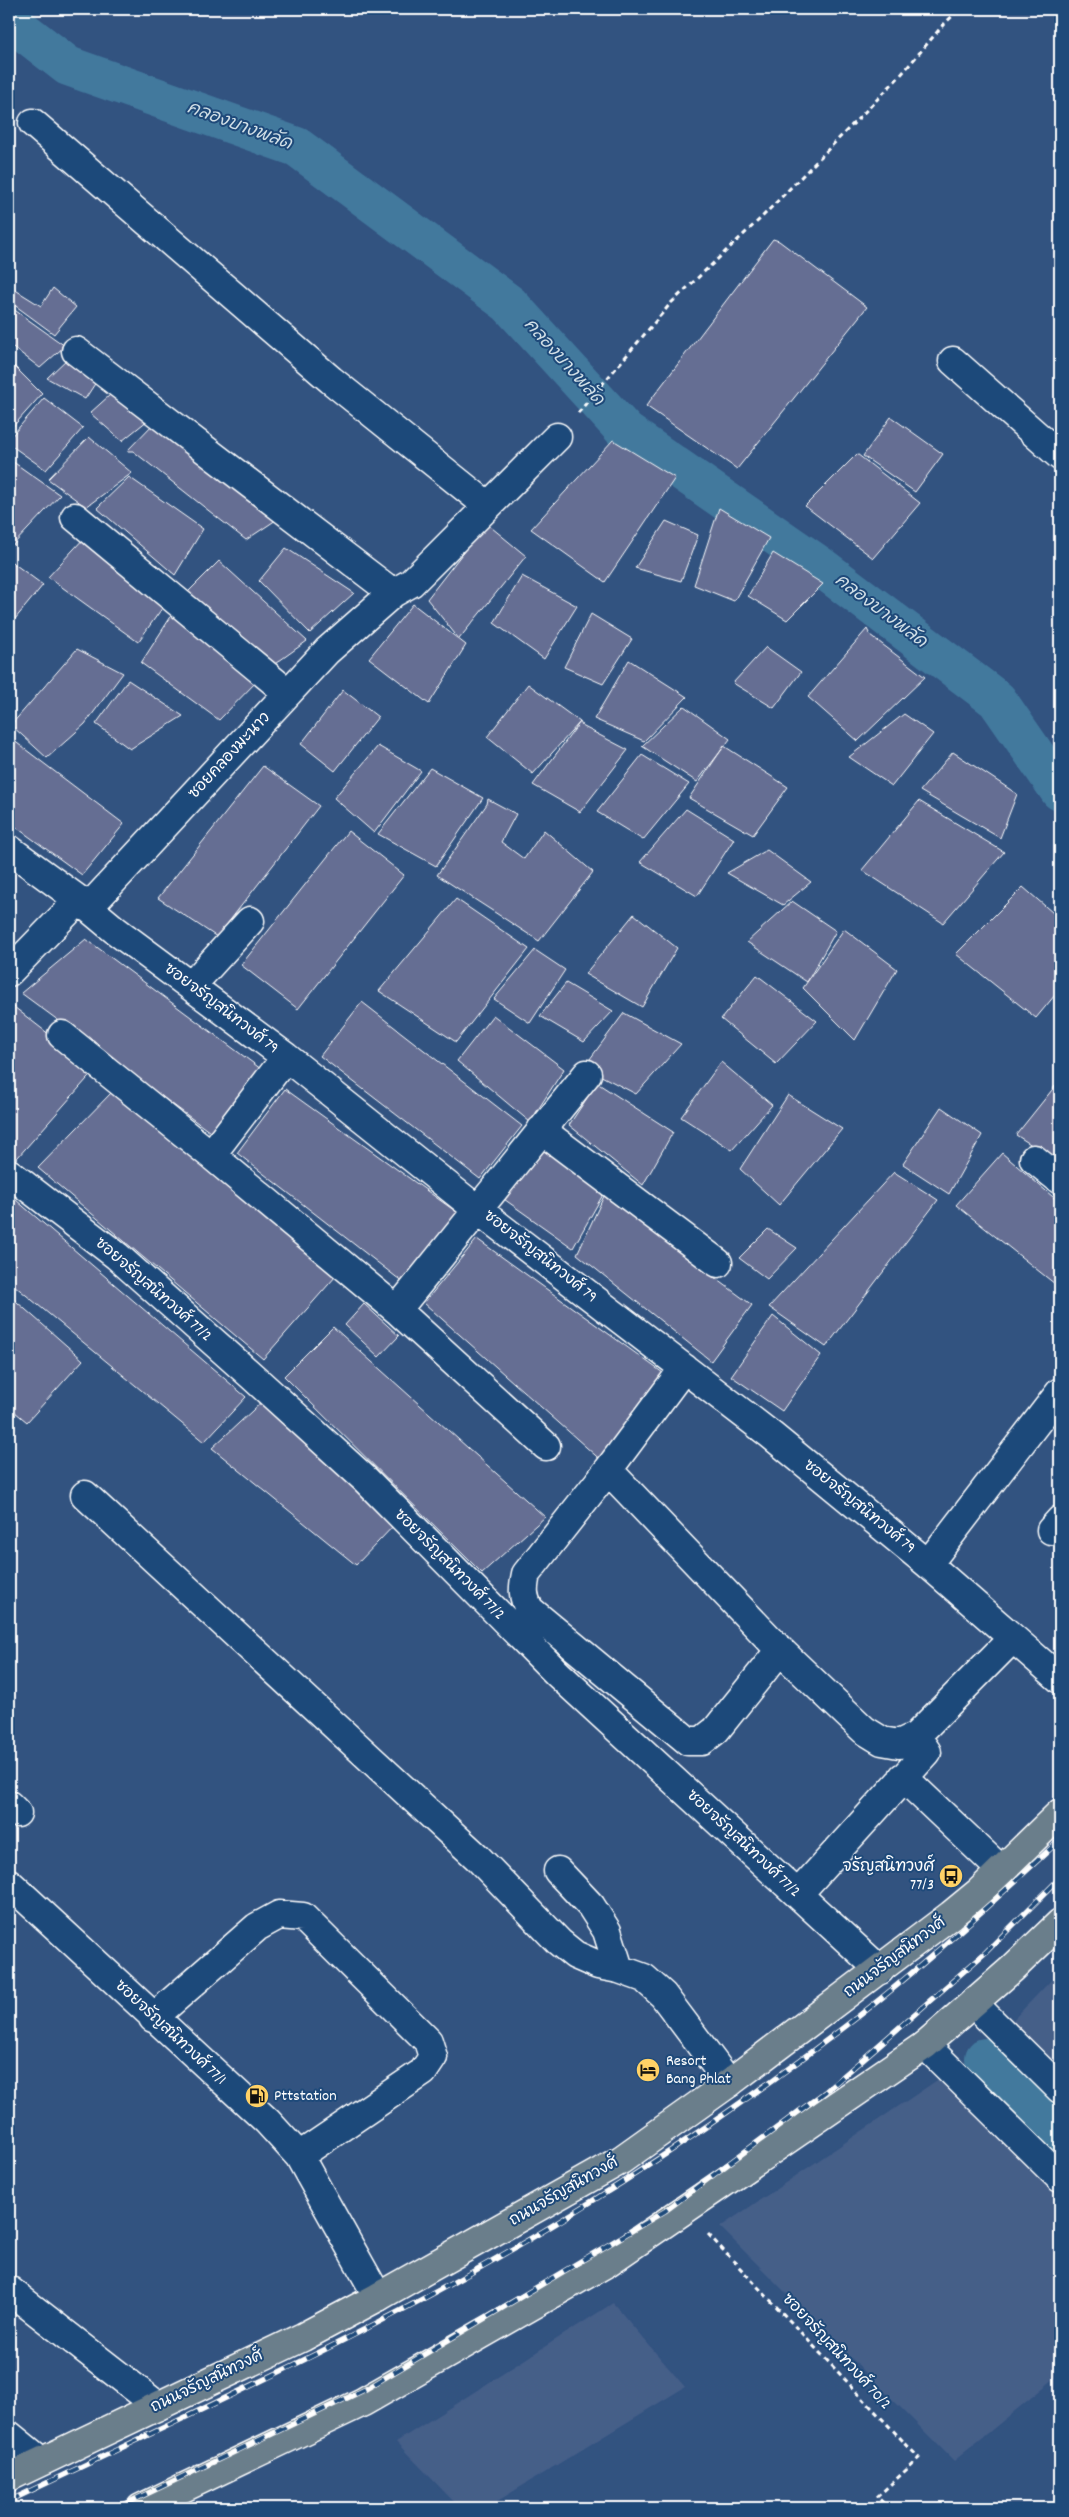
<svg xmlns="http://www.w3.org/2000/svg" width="1069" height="2517" viewBox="0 0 1069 2517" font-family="Dekko,'Playpen Sans Thai',sans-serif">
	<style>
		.built { fill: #455e88 }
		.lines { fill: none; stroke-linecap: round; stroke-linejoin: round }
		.canal { stroke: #42799d; stroke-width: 40 }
		.building { fill: #656e93; stroke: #fff }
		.minor-casing { stroke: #fff; stroke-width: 31 }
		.major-casing { stroke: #fff; stroke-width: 31 }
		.path { stroke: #fff; stroke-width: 3; stroke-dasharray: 5 4; stroke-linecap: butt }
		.minor { stroke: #1f4a7a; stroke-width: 28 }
		.major { stroke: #6b7e8b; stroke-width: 28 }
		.rail-casing { stroke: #fff; stroke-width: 5.5 }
		.rail { stroke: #1f4a7a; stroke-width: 4; stroke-dasharray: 11; stroke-linecap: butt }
		.labels { text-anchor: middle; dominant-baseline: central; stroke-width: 4; stroke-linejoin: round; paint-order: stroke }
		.street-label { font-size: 16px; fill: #fff; stroke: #1f4a7a }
		.poi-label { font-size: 16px; fill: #fff; stroke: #1f4a7a; text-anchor: start }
		.water-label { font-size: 18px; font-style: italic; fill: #d0dee6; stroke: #1f4a7a }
	</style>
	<rect width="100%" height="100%" fill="#325380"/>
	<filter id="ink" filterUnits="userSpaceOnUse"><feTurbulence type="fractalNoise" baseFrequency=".02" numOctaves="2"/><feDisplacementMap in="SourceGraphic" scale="10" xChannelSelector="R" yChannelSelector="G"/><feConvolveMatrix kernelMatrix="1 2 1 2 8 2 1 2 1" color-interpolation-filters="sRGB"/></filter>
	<g filter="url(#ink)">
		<path class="built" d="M1060 1971V2374L954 2461 720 2227 989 2045Z
			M613 2303 685 2387 486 2508H460L396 2442Z"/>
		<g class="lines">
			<path class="canal" d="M9 20 68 66 297 147 509 304 626 432 821 567 997 700 1060 791
				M985 2058 1060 2132"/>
		</g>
		<path class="building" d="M773 239 779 241 867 307 737 469 646 406Z
			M9 286 41 306 53 288 76 307 54 334 9 301Z
			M9 306 65 346 40 368 9 344Z
			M70 356 100 376 85 399 47 378Z
			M10 362 42 394 9 431V364Z
			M120 386 148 420 122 441 90 413Z
			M44 398 83 428 46 470 9 444V439Z
			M891 417 943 454 915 492 863 456Z
			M156 421 279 518 246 540 133 451H127Z
			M89 437 132 473 86 507 48 479Z
			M613 440 675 478 605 582 531 529Z
			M857 454 920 503 873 558 805 506Z
			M9 459 60 495 12 546 9 543Z
			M129 477 203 529 175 575 97 508Z
			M719 508 769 538 734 601 694 585Z
			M666 521 698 535 681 581 635 568Z
			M486 523 526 556 459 639 427 599Z
			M86 536 168 600 138 642 48 577Z
			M286 548 354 593 310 633 259 581Z
			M773 553 823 584 787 620 748 596Z
			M9 560 43 585 15 619 9 616Z
			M219 561 307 641 272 666 180 600Z
			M522 576 577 606 544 659 494 623Z
			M413 604 466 645 429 704 369 658Z
			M591 614 632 639 603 684 564 667Z
			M172 615 262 676 219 720 141 663Z
			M867 629 870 635 925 677 858 741 808 697Z
			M766 647 801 672 774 708 733 683Z
			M77 649 123 673 85 724 47 758 11 725Z
			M629 660 687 697 644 741 594 719Z
			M128 680 183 716 130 749 96 724Z
			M528 684 580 722 533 774 487 737Z
			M343 690 378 717 335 771 301 744Z
			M684 706 730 739 697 782 642 746Z
			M904 714 933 734 892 786 849 757Z
			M580 722 582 726 628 750 580 812 533 785Z
			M9 737 124 824 82 875 9 822Z
			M378 746 421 771 374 833 334 798Z
			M724 746 788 787 753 835 689 798Z
			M953 752 1017 794 1000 838 920 791Z
			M642 755 689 784 643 840 597 812Z
			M263 766 319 806 217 937 158 898Z
			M430 768 483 798 436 866 378 834Z
			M488 799 516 814 501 842 524 859 544 830 593 872 539 941 437 875 487 804Z
			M919 801 1004 852 943 923 862 870Z
			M686 809 734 839 697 896 640 862Z
			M348 831 404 875 298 1009 241 965Z
			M767 850 811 882 783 905 727 873Z
			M1023 887 1060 919V989L1036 1018 956 954Z
			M456 899 529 949 456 1042 379 991Z
			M792 901 836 931 807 982 747 942Z
			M634 914 677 948 642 1007 585 974Z
			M844 929 897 969 855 1040 803 988Z
			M86 939 265 1072 221 1140 21 993Z
			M535 950 565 970 530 1023 494 999Z
			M757 975 817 1021 776 1064 721 1019Z
			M566 983 613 1011 584 1042 540 1016Z
			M362 1002 522 1126 480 1179 320 1056Z
			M14 1007 95 1070 10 1166 9 1012Z
			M624 1013 681 1044 636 1094 584 1067Z
			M493 1015 564 1069 530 1122 457 1061Z
			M721 1062 772 1105 732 1150 681 1117Z
			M1060 1080V1163L1016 1135Z
			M597 1083 673 1132 643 1185 569 1125Z
			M285 1089 462 1216 409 1287 237 1153Z
			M113 1091 336 1276 263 1359 38 1168Z
			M788 1095 842 1129 779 1205 740 1169Z
			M941 1107 982 1135 949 1194 903 1164Z
			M538 1144 605 1191 573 1248 501 1197Z
			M1002 1153 1060 1203V1288L956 1205Z
			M894 1172 938 1200 826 1347 769 1307Z
			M9 1194 246 1397 204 1442 9 1281Z
			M604 1196 752 1305 711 1361 577 1254Z
			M768 1229 797 1248 767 1279 739 1258Z
			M477 1239 663 1373 604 1463 424 1303Z
			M9 1295 83 1360 27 1422 9 1407Z
			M364 1304 399 1336 379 1357 345 1325Z
			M773 1316 821 1355 782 1411 731 1376Z
			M333 1327 545 1517 482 1573 284 1376Z
			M266 1398 399 1520 356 1565 212 1448Z"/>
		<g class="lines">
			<g class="minor-casing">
				<path id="minor" d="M33 123 331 380 488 506
					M76 351 393 593
					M953 361 1060 456
					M75 517 288 693
					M9 849 79 900 115 930 286 1057 478 1210 771 1435 928 1564 1060 1679
					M88 908 327 651 393 593 411 583 557 437
					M9 972 79 900
					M191 986 250 921
					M62 1035 211 1155 397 1310 587 1074
					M541 1130 718 1263
					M211 1155 286 1057
					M1034 1159 1060 1180
					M9 1173 117 1256 253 1377 366 1480 558 1674 880 1970
					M397 1310 546 1446
					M684 1368 608 1470 780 1650 864 1730 882 1741 899 1744 916 1736 1013 1638
					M608 1470 526 1574C523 1588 522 1597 530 1610L688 1741H702L716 1730 780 1650
					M85 1495 478 1858 559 1942 575 1955 598 1965 619 1969 644 1978 663 1995 729 2083
					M1051 1530 1060 1520
					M928 1564 1060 1392
					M903 1777 1001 1870
					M9 1805 17 1813
					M558 1871 591 1906 607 1931 619 1969
					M9 1883 267 2121 299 2156 378 2297
					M808 1883 927 1752 916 1736
					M973 2003 1060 2089
					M153 2018 257 1927 279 1915 303 1917 428 2041 433 2057 423 2072 299 2156
					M925 2045 1060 2178
					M9 2290 158 2406
					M9 2435 41 2461"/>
			</g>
			<g class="major-casing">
				<path id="major" d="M9 2477 303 2337 378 2297 621 2160 729 2083 951 1915 979 1892 1060 1813
					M141 2508 363 2402 608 2262 925 2045 1012 1969 1060 1923"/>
			</g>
			<path class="path" d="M578 413 671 303 760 219 900 76 943 25 960 9
				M708 2234 919 2458 877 2497 889 2508"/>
			<use href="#minor" class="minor"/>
			<use href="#major" class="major"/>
			<g class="rail-casing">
				<path id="rail" d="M9 2501C199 2410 393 2324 573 2213 668 2155 759 2092 847 2025 922 1968 991 1903 1060 1840
					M117 2508 366 2389 665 2211 825 2092 986 1952 1060 1878"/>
			</g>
			<use href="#rail" class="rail"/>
		</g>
	</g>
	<defs>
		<g id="bus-disc" transform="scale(1.25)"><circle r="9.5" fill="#ffd166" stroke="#1f4a7a"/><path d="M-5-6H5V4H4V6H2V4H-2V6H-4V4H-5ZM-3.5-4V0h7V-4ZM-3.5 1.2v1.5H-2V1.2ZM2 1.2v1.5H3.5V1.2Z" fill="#111"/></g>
		<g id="hotel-disc" transform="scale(1.25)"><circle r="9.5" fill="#ffd166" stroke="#1f4a7a"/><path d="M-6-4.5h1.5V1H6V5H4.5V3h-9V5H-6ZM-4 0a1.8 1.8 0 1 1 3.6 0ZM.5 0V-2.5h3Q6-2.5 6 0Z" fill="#111"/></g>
		<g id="fuel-disc" transform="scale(1.25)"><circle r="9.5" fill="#ffd166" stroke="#1f4a7a"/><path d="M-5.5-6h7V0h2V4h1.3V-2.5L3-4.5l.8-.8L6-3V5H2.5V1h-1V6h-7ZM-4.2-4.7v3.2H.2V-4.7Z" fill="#111"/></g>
	</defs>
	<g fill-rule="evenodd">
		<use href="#bus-disc" x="951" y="1876"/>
		<use href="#hotel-disc" x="648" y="2070"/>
		<use href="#fuel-disc" x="257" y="2096"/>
	</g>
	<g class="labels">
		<g class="street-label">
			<text transform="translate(230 756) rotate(-47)">ซอยคลองมะนาว</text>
			<text transform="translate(221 1009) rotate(37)">ซอยจรัญสนิทวงศ์ 79</text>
			<text transform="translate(540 1257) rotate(38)">ซอยจรัญสนิทวงศ์ 79</text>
			<text transform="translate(153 1290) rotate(41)">ซอยจรัญสนิทวงศ์ 77/2</text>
			<text transform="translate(859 1507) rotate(39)">ซอยจรัญสนิทวงศ์ 79</text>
			<text transform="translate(449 1565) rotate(45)">ซอยจรัญสนิทวงศ์ 77/2</text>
			<text transform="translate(743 1844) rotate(43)">ซอยจรัญสนิทวงศ์ 77/2</text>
			<text transform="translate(895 1958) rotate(-37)">ถนนจรัญสนิทวงศ์</text>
			<text transform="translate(170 2033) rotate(43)">ซอยจรัญสนิทวงศ์ 77/1</text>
			<text transform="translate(564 2192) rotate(-30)">ถนนจรัญสนิทวงศ์</text>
			<text transform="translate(836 2352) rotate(47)">ซอยจรัญสนิทวงศ์ 70/2</text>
			<text transform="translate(207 2382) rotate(-26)">ถนนจรัญสนิทวงศ์</text>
		</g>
		<g class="poi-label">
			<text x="934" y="1867" text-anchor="end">จรัญสนิทวงศ์<tspan x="934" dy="18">77/3</tspan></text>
			<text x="666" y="2061">Resort<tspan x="666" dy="18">Bang Phlat</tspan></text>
			<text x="274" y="2096">Pttstation</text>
		</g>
		<g class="water-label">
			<text transform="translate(239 127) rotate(20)">คลองบางพลัด</text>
			<text transform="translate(563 363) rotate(48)">คลองบางพลัด</text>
			<text transform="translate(880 612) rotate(37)">คลองบางพลัด</text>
		</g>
	</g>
	<rect width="1069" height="2517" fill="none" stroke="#1f4a7a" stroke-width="30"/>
	<rect x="15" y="15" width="1039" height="2487" fill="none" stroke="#fff" stroke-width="2" filter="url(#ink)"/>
</svg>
